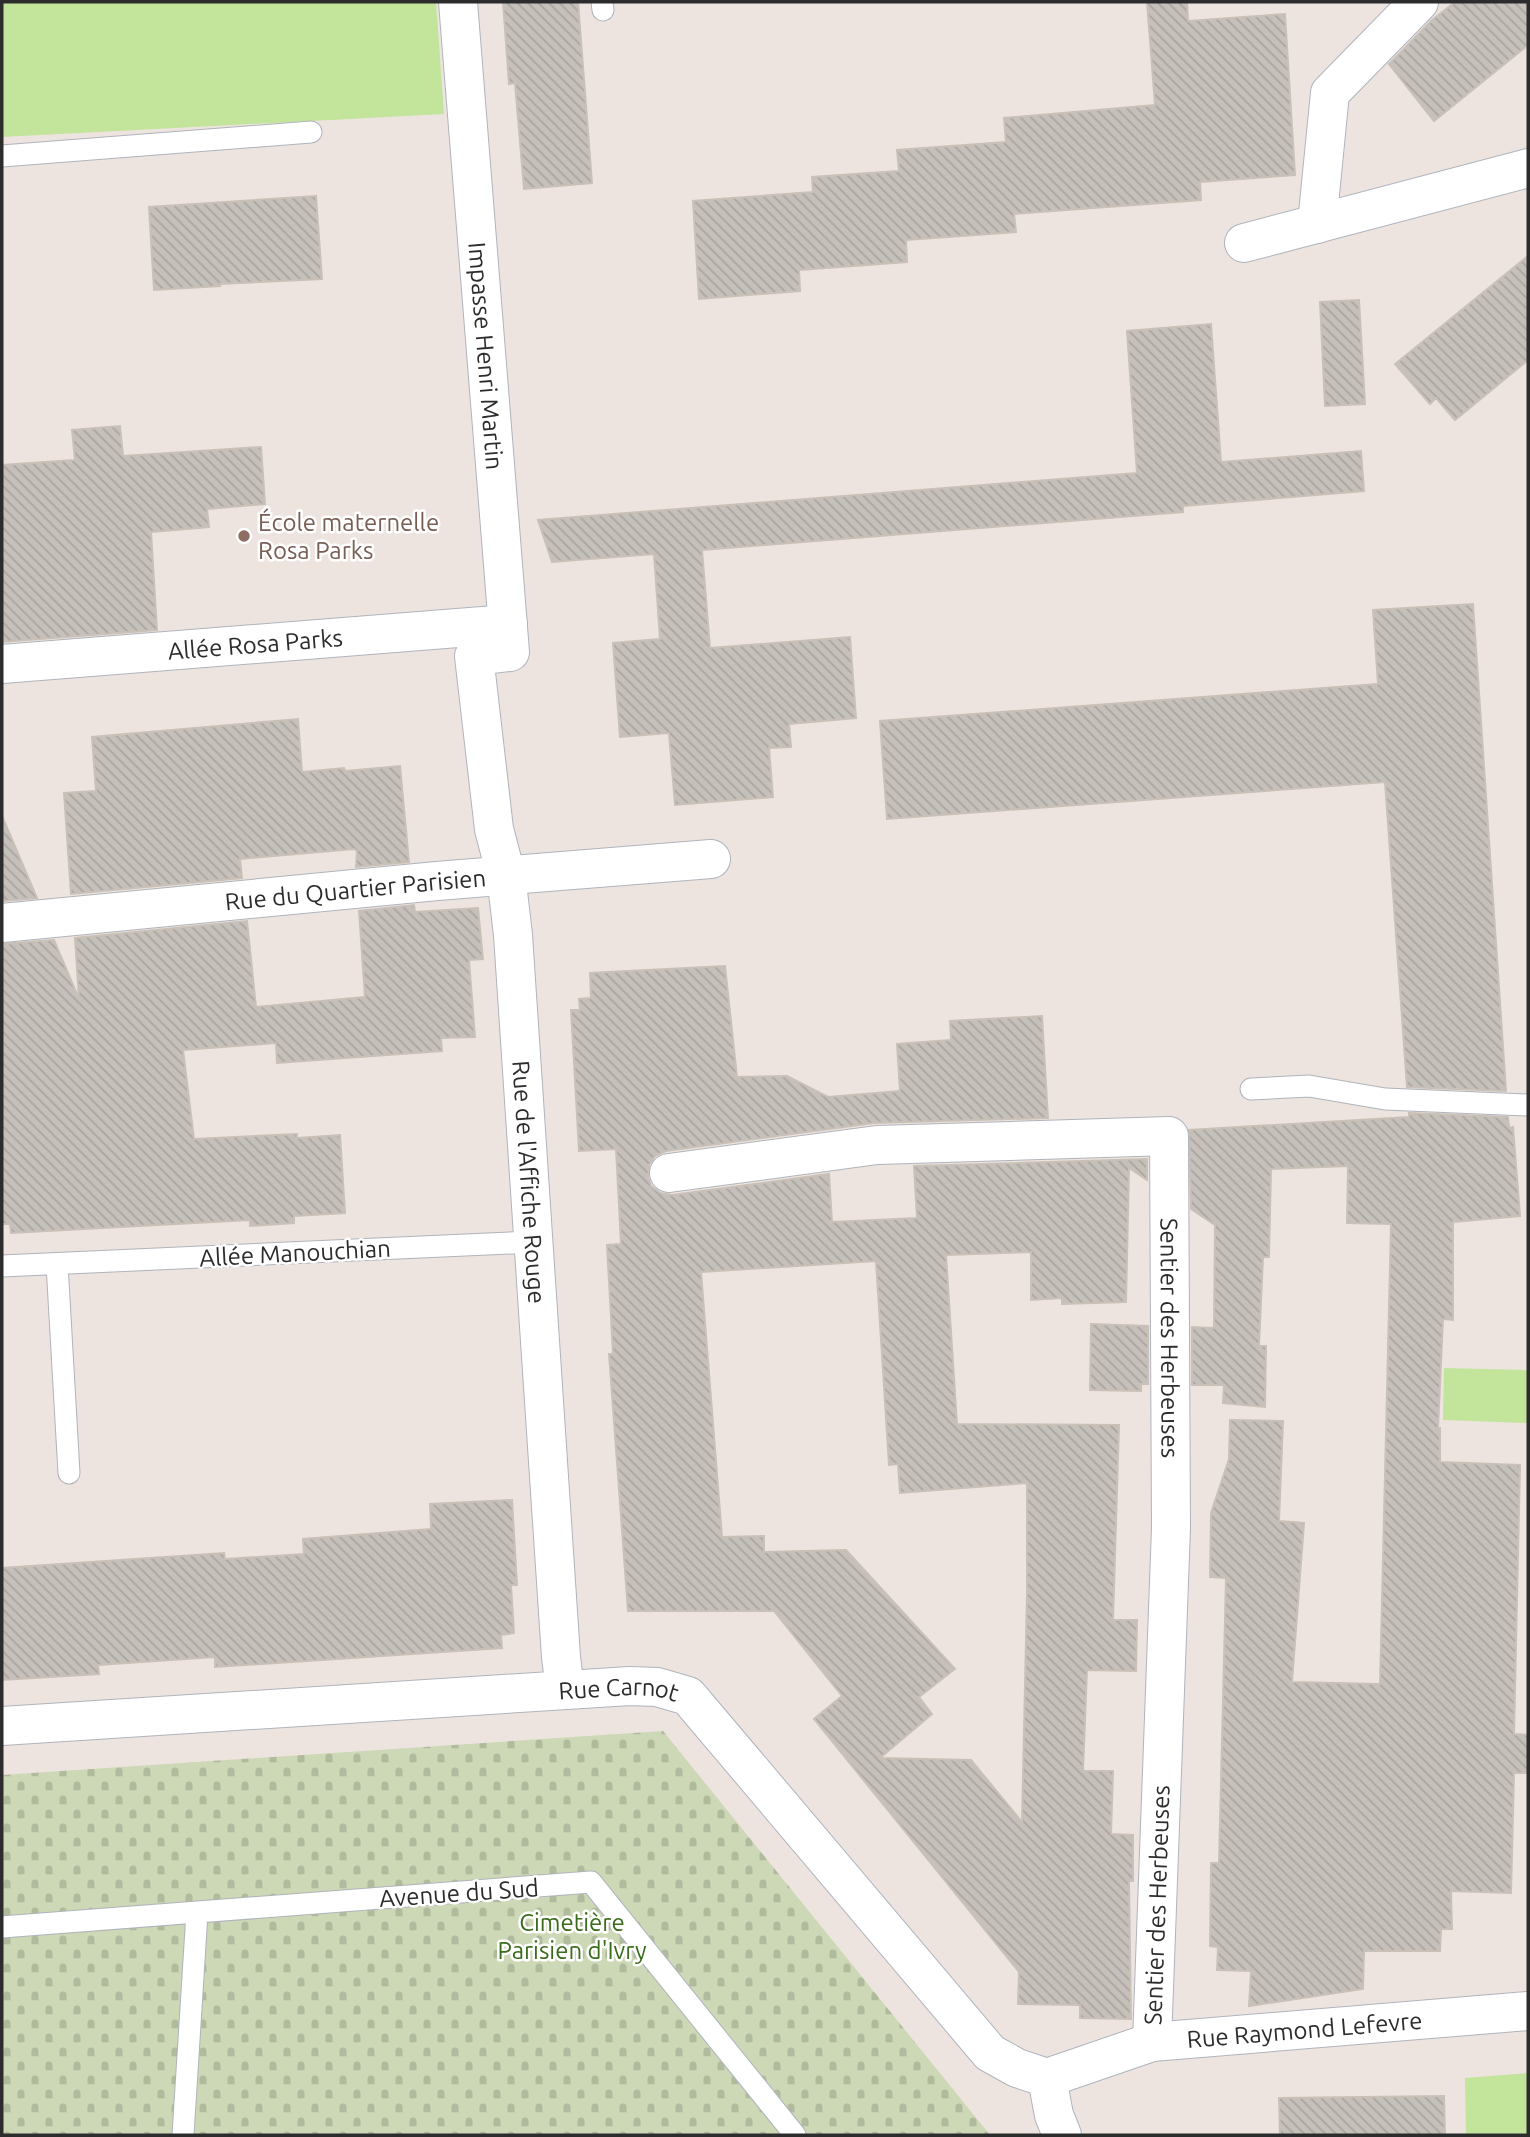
<svg xmlns="http://www.w3.org/2000/svg" width="1530" height="2137" viewBox="0 0 1530 2137" font-family="Ubuntu,sans-serif">
	<style>
		.green { fill: #c2e49b }
		.cemetery { fill: url(#cemetery-stones) }
		.building { fill: url(#building-back-hatch); stroke: #c9c0b8; stroke-width: 2; fill-rule: evenodd }
		.lines { fill: none; stroke-linecap: round; stroke-linejoin: round }
		.lane-casing { stroke: #afb4bc; stroke-width: 23 }
		.street-casing { stroke: #afb4bc; stroke-width: 40 }
		.lane { stroke: #fff; stroke-width: 21 }
		.street { stroke: #fff; stroke-width: 38 }
		.education-dot { fill: #8d6e63; stroke: #fff; stroke-width: 2.5 }
		.labels { text-anchor: middle; dominant-baseline: central; stroke-width: 5; stroke-linejoin: round; paint-order: stroke }
		.street-label { font-size: 24px; fill: #2c2c2c; stroke: #fff }
		.education-label { font-size: 24px; fill: #785e54; stroke: #fff; text-anchor: start }
		.park-label { font-size: 24px; fill: #3a6b1b; stroke: #fff }
	</style>
	<defs>
		<pattern id="cemetery-stones" width="16" height="16" patternUnits="userSpaceOnUse" patternTransform="scale(1.75)"><rect width="16" height="16" fill="#cdd8b6"/><path d="M2 7V4a2 2 0 0 1 4 0v3zM10 15v-3a2 2 0 0 1 4 0v3z" fill="#b0ba9d"/></pattern>
		<pattern id="building-back-hatch" width="6" height="6" patternUnits="userSpaceOnUse" patternTransform="scale(1.75)"><rect width="6" height="6" fill="#c6c0ba"/><path d="M-1 5l2 2M0 0l6 6M5-1l2 2" fill="none" stroke="#aaa5a0"/></pattern>
	</defs>
	<rect width="100%" height="100%" fill="#eee4df"/>
	<path class="green" d="M2 2H436L444 114 2 137Z
		M1444 1368 1528 1370V1423L1443 1420Z
		M1528 2073V2135H1466L1465 2078Z"/>
	<path class="cemetery" d="M663 1731 990 2135H2V1775Z"/>
	<path class="building" d="M503 2H578L592 183 524 189 515 83 509 84Z
		M1147 2H1187L1188 21 1285 14 1295 175 1200 182 1201 200 1014 214 1016 232 906 240 907 262 799 270 800 291 699 299 693 201 813 192 812 177 899 171 897 150 1006 142 1004 118 1155 105Z
		M1455 2H1528V45L1434 121 1389 64 1432 20Z
		M316 196 322 279 220 284V286L154 290 149 207Z
		M1528 256V360L1455 420 1436 398 1430 404 1395 364Z
		M1359 300 1365 404 1325 406 1320 302Z
		M1211 324 1221 462 1361 451 1364 491 1183 506V512L702 550 710 648 850 637 856 718 789 724 791 747 769 748 773 797 675 805 669 733 620 737 613 643 660 639 654 554 552 562 538 520 1137 473 1127 331Z
		M120 426 123 456 261 447 265 504 207 509 209 527 151 532 157 630 2 642V465L75 460 72 430Z
		M1473 604 1506 1091 1407 1087 1385 782 887 819 880 721 1378 684 1373 610Z
		M298 719 302 772 344 768 345 771 400 766 409 862 356 867 357 851 354 849 240 859 242 878 71 894 64 793 96 791 92 737Z
		M2 816 37 898 2 901Z
		M414 905 415 912 478 908 483 959 469 960 475 1037 441 1038 442 1051 277 1063 276 1043 183 1050 194 1139 297 1134V1138L340 1135 345 1213 294 1216V1223L250 1226V1220L11 1233 10 1224H2V944L54 940 79 999 75 938 247 921 256 1007 365 997 359 911Z
		M725 966 737 1077 787 1076 828 1097 900 1091 897 1044 951 1040 950 1021 1042 1016 1048 1118 874 1123 666 1151 655 1156 649 1165 648 1177 651 1186 660 1193 672 1195 829 1174 832 1222 917 1218 914 1166 1147 1159V1180L1129 1168 1126 1302 1062 1304V1298L1031 1300V1252L946 1255 957 1424 1119 1425 1113 1620H1137L1136 1671 1087 1670 1083 1771H1113L1111 1834 1133 1835V1881H1129L1131 2019 1080 2018V2005L1018 2004 1019 1972 814 1719 842 1696 774 1611H628L609 1354H613L607 1245 621 1244 616 1149 579 1151 571 1010H580L579 999 591 998 590 973ZM876 1261 889 1465 898 1464 900 1493 1027 1483V1594L1022 1822 971 1760 880 1758 932 1714 919 1697 955 1669 846 1550 764 1552V1536L722 1537 701 1272Z
		M1409 1113 1508 1117 1509 1128 1513 1127 1520 1216 1453 1222V1320L1443 1319 1438 1428H1440V1462L1520 1465 1514 1734 1528 1735V1773H1514L1511 1893 1451 1891 1452 1929H1441L1440 1951H1364L1363 1989 1249 2006 1251 1971 1217 1970 1218 1947 1210 1946 1211 1863H1219L1226 1578 1210 1577 1211 1513 1229 1459 1230 1420 1283 1421 1279 1521 1304 1523 1292 1682 1380 1684 1391 1224 1347 1223 1348 1166 1271 1169 1269 1257H1263L1259 1346H1266L1265 1407 1223 1403 1224 1385H1192V1327L1214 1328 1215 1225 1191 1209 1189 1130 1409 1117Z
		M1091 1324 1148 1326V1384H1141V1391L1090 1390Z
		M512 1500 517 1585H511L514 1633 501 1635 502 1648 215 1667V1657L98 1665 99 1674 2 1680V1568L224 1553 225 1559 304 1554 303 1539 431 1529 430 1504Z
		M1444 2096 1445 2135H1280L1279 2098Z"/>
	<g class="lines">
		<g class="lane-casing">
			<path id="lane" d="M602 2 603 10
				M2 156 311 132
				M1251 1089 1309 1086 1385 1099 1528 1105
				M57 1264 69 1473
				M2 1266 533 1242
				M2 1927 591 1882 795 2135
				M183 2135 197 1913"/>
		</g>
		<g class="street-casing">
			<g id="street">
				<path id="s1" d="M458 2 510 652 474 656 494 829 506 875 513 935 561 1657 565 1689"/>
				<path d="M1317 224 1330 93 1419 2"/>
				<path d="M1244 243 1528 168"/>
				<path id="s2" d="M2 664 508 624"/>
				<path id="s3" d="M2 923 437 881 711 859"/>
				<path id="s4" d="M669 1173 877 1145 1169 1136 1171 1528 1152 2042"/>
				<path id="s5" d="M2 1726 630 1686 657 1687 688 1696 990 2053 1017 2068 1047 2078"/>
				<path id="s6" d="M1047 2078 1152 2042 1528 2011"/>
				<path d="M1047 2078 1054 2115 1062 2135"/>
			</g>
		</g>
		<use href="#lane" class="lane"/>
		<use href="#street" class="street"/>
	</g>
	<circle class="education-dot" cx="244" cy="536" r="7"/>
	<g class="labels">
		<g class="street-label">
			<text stroke="none"><textPath href="#s1" startOffset="355">Impasse Henri Martin</textPath></text>
			<text stroke="none"><textPath href="#s2" startOffset="254">Allée Rosa Parks</textPath></text>
			<text stroke="none"><textPath href="#s3" startOffset="355">Rue du Quartier Parisien</textPath></text>
			<text stroke="none"><textPath href="#s1" startOffset="1218">Rue de l'Affiche Rouge</textPath></text>
			<text transform="translate(295 1253) rotate(-3)">Allée Manouchian</text>
			<text stroke="none"><textPath href="#s4" startOffset="704">Sentier des Herbeuses</textPath></text>
			<text stroke="none"><textPath href="#s5" startOffset="618">Rue Carnot</textPath></text>
			<text transform="translate(459 1893) rotate(-4)">Avenue du Sud</text>
			<text transform="translate(1157 1905) rotate(-88)">Sentier des Herbeuses</text>
			<text stroke="none"><textPath href="#s6" startOffset="264">Rue Raymond Lefevre</textPath></text>
		</g>
		<g class="education-label">
			<text x="258" y="522">École maternelle<tspan x="258" dy="28">Rosa Parks</tspan></text>
		</g>
		<g class="park-label">
			<text x="572" y="1922">Cimetière<tspan x="572" dy="28">Parisien d'Ivry</tspan></text>
		</g>
	</g>
	<rect width="1530" height="2137" fill="none" stroke="#2c2c2c" stroke-width="7"/>
</svg>
